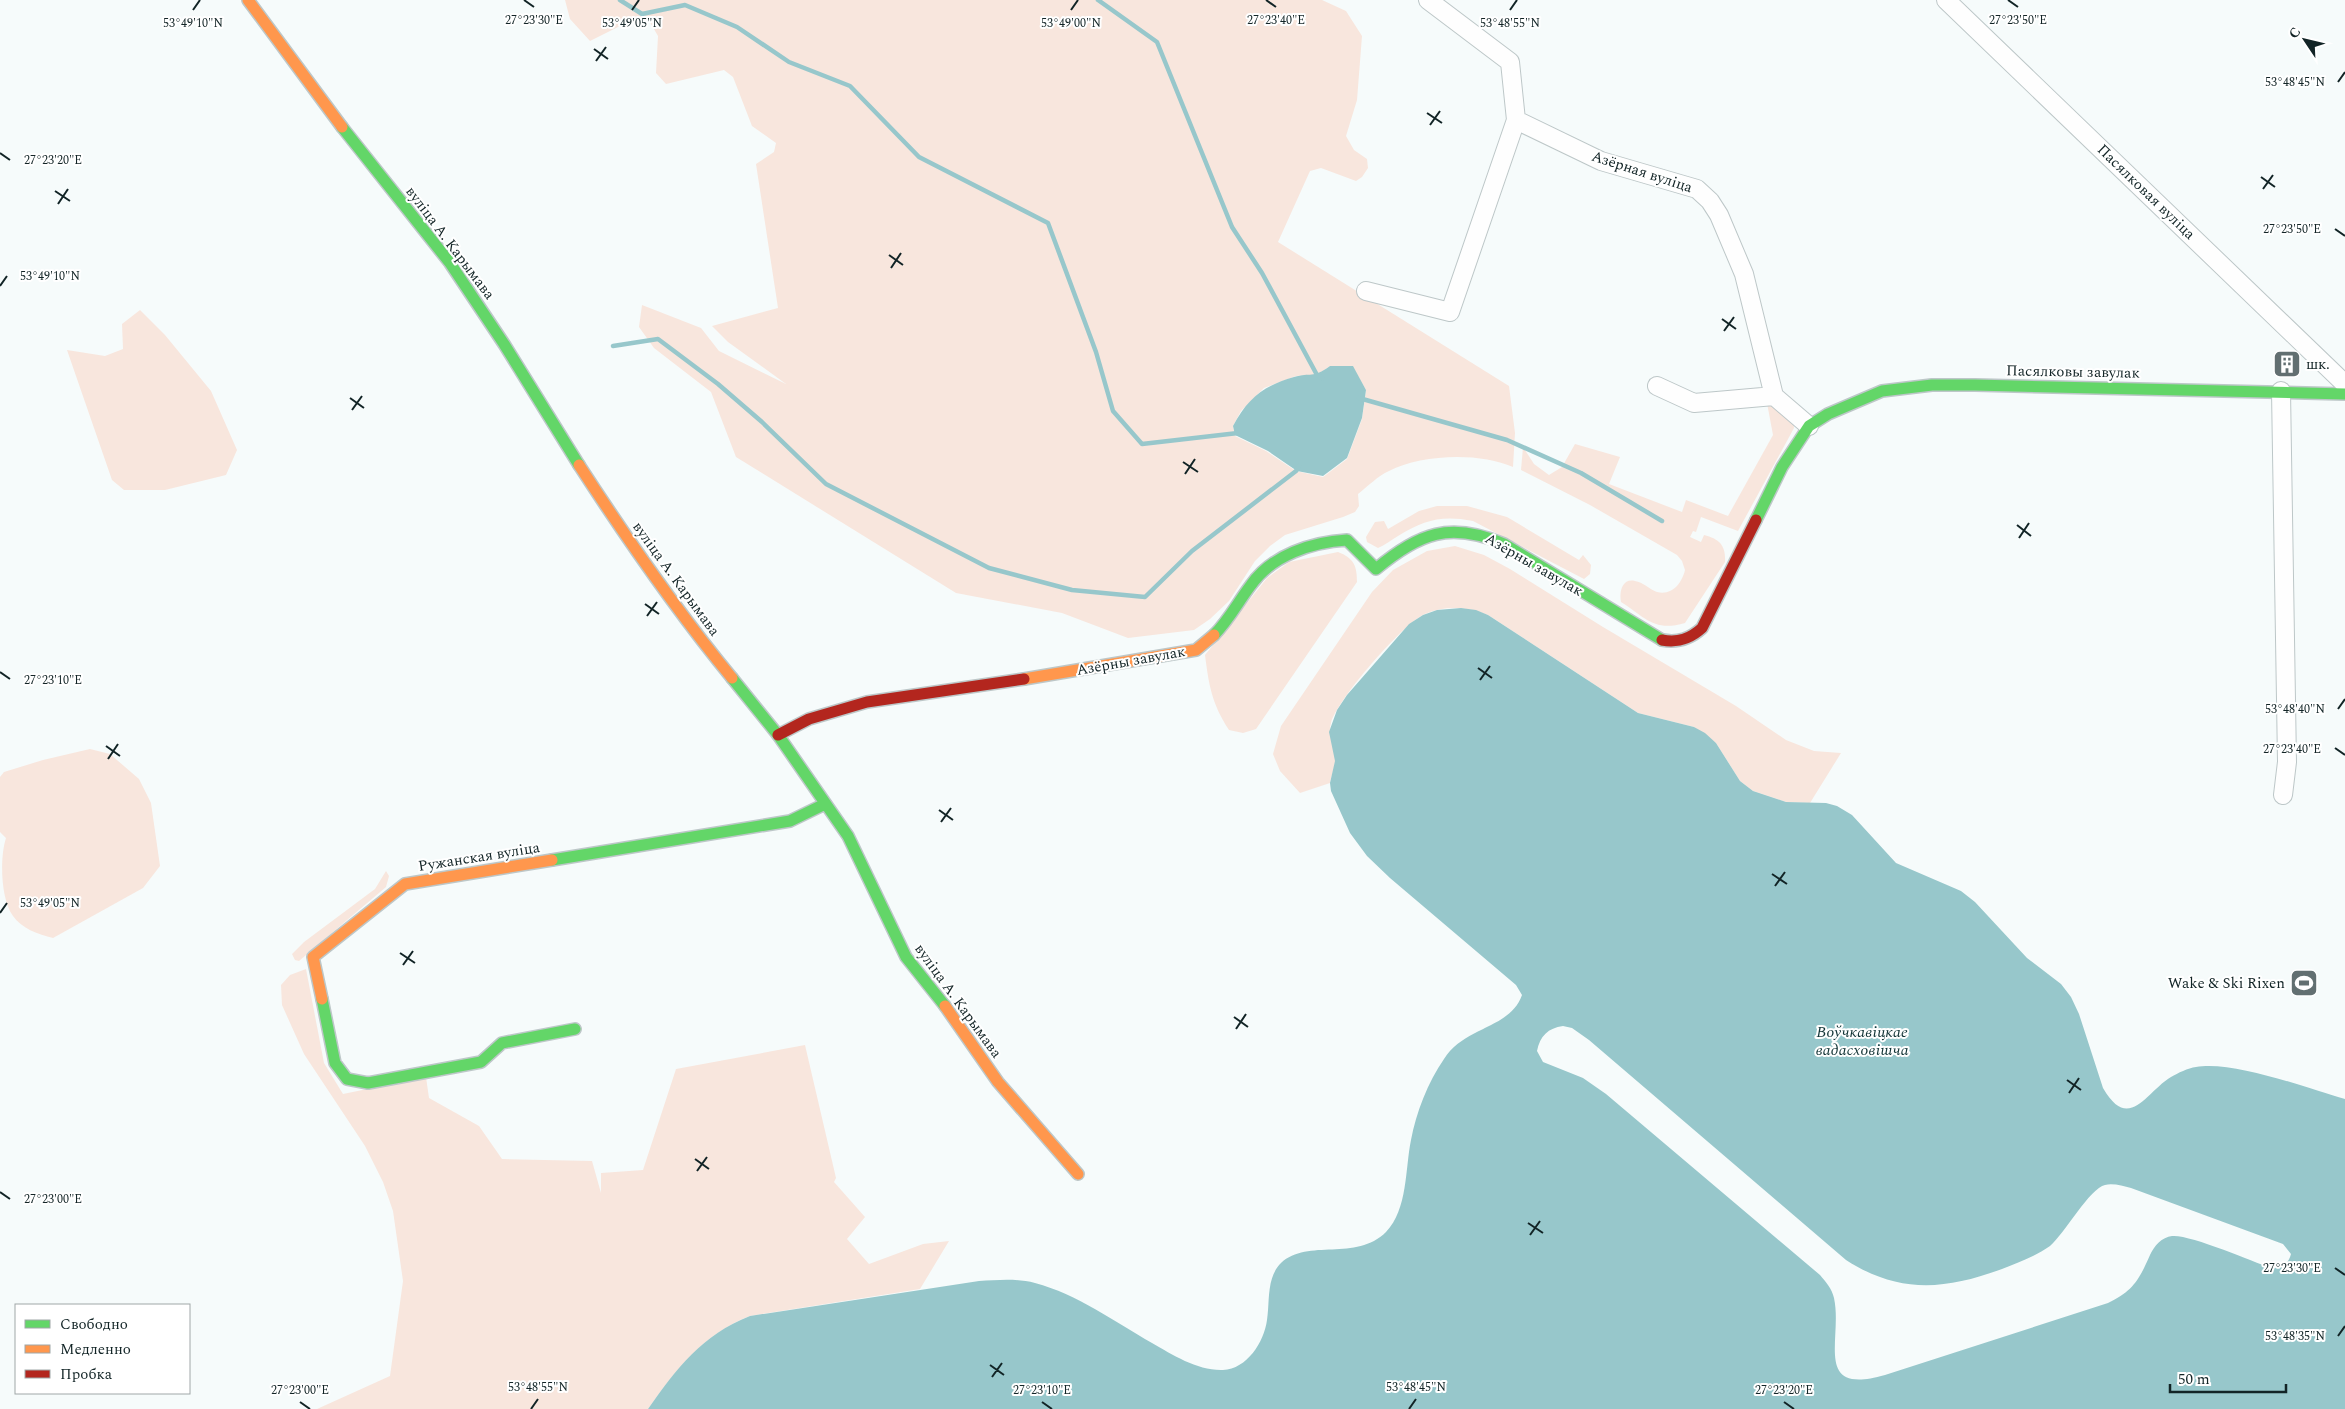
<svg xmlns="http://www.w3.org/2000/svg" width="2345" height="1409" viewBox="0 0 2345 1409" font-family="Spectral,serif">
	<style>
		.green { fill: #f8e6dd; fill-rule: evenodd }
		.water { fill: #97c7cb; fill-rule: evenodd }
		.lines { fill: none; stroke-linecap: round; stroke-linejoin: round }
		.stream { stroke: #97c7cb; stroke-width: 4.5 }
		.street-casing { stroke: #bdc7c8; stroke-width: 20 }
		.fast-casing { stroke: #bdc7c8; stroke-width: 14 }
		.slow-casing { stroke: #bdc7c8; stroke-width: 14 }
		.jam-casing { stroke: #bdc7c8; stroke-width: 14 }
		.street { stroke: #fefefe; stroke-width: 18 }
		.fast { stroke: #63d668; stroke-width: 11 }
		.slow { stroke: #ff974d; stroke-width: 11 }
		.jam { stroke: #b3261e; stroke-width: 11 }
		.ticks { fill: none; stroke: #122426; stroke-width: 2 }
		.labels { text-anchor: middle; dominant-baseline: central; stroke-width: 4; stroke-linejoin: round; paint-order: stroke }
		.street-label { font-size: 15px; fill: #122426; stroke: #fff }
		.poi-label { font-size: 15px; fill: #122426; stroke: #fff; text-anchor: start }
		.water-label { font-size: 16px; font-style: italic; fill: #123436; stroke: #fff }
		.ticks-label { font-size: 12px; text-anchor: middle; fill: #122426; stroke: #fff; stroke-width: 4; stroke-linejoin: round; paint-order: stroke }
	</style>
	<rect width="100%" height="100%" fill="#f6fbfb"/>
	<path class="green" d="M565 0H1322L1346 11 1362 36 1357 100 1346 136 1354 150 1367 159 1368 168 1362 177 1356 181 1321 168 1310 171 1278 242 1509 386 1515 433 1513 467C1480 452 1421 454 1389 471 1378 476 1368 486 1358 494L1359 506 1355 512 1343 517 1285 535 1270 546 1255 561 1229 601 1210 619 1194 630 1128 638 1062 613 956 593 736 457 711 392 654 348 639 327 642 305 701 328 719 351 786 384 728 342 712 326 778 308 756 164 774 152 776 143 752 126 733 77 724 70 666 84 656 73 658 36 648 19 622 25 590 41 570 19ZM1330 366H1352L1366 390 1362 419 1347 459 1323 477 1296 471 1266 451 1235 436 1233 426 1241 411 1264 388 1296 376 1317 375Z
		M140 310 165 335 211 391 237 450 226 475 165 490H124L112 480 67 350 105 356 123 349 122 324Z
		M1767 403C1780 409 1794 411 1794 428L1738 531 1701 517 1696 532 1693 531 1690 537 1701 542 1704 535C1720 539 1726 546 1725 562L1685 623C1654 632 1646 618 1621 602 1619 592 1622 578 1635 581 1643 582 1649 589 1657 592 1672 596 1682 583 1685 570L1682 561 1677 555 1590 505 1521 470 1523 447 1534 464 1549 475 1562 467 1575 444 1620 457 1609 484 1682 512 1686 500 1728 516 1773 435Z
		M1437 506H1467L1507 517 1579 560 1583 555 1591 565 1590 574 1584 579 1473 521C1441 515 1425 520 1398 536 1391 540 1385 545 1378 548L1367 542 1366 537 1375 522 1384 521 1388 529 1419 511Z
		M1455 546 1484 555 1510 569 1603 627 1736 706 1786 740 1814 751 1841 753 1810 803 1786 802 1753 791 1740 781 1716 743 1694 727 1638 713 1488 615C1468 607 1445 605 1425 614 1403 623 1337 700 1331 723 1327 737 1336 747 1335 761 1335 768 1331 776 1330 783L1300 793 1280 771 1273 754 1281 726 1372 592 1393 570 1427 551Z
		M1338 552C1354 558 1357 566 1357 582L1256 729 1243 733 1229 730C1212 704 1209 686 1205 655L1267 578 1289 562Z
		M90 749 110 754 139 779 151 803 160 866 143 888 53 938C38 934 22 929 13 916 0 898 0 856 6 838L0 832V777L4 772 43 760Z
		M386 871 389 876 386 887 299 961 295 960 292 954 304 942 375 889Z
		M306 969 324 1063 343 1094 426 1077 429 1098 479 1126 502 1159 592 1161 601 1193V1173L643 1170 676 1069 805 1045 836 1178 834 1182 865 1217 847 1239 869 1264 923 1244 949 1241 920 1289 750 1316C703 1334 676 1370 648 1409H317L390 1376 403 1281 393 1211 383 1182 365 1146 304 1054 282 1005 281 985 290 975Z"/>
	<path class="water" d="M1330 366H1353L1366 390 1362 418 1347 458 1323 476 1297 471 1268 451 1235 435 1233 426C1248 398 1263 386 1294 377 1311 372 1312 379 1330 366Z
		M1461 608 1476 610 1488 615 1638 713 1694 727 1705 733 1716 743 1740 781 1753 791 1786 802 1826 803 1837 806 1852 815 1896 863 1961 891 1975 902 2027 958 2061 984 2071 997 2079 1014 2103 1088C2129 1133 2146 1092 2171 1077 2178 1073 2188 1068 2196 1067 2232 1060 2307 1088 2345 1099V1409H648C677 1368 702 1335 750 1316L979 1281C997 1280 1017 1278 1035 1283 1077 1294 1115 1322 1152 1343 1173 1355 1198 1371 1223 1370 1247 1369 1264 1342 1267 1320 1270 1302 1266 1278 1281 1263 1308 1238 1356 1262 1386 1232 1408 1209 1405 1169 1411 1140 1416 1113 1428 1082 1444 1059 1465 1026 1510 1029 1522 995L1516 985 1390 878 1367 856 1350 833 1331 791 1330 783 1335 761 1329 732 1337 710 1347 695 1409 624 1423 615 1437 610ZM1563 1026 1572 1028 1589 1040 1846 1260C1899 1294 1945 1290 2002 1269 2017 1263 2036 1256 2050 1246 2065 1233 2090 1188 2105 1185 2113 1183 2123 1186 2131 1188L2283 1244 2291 1254C2288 1265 2282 1268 2271 1268 2252 1261 2189 1234 2172 1236 2162 1237 2154 1246 2150 1255 2139 1280 2133 1291 2108 1303L1885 1375C1812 1396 1843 1339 1834 1298 1832 1289 1826 1282 1820 1275L1606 1094 1583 1078 1543 1062 1537 1051C1540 1036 1548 1028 1563 1026Z"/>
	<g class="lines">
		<path class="stream" d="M620 0 642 14 685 5 737 27 789 62 850 86 919 157 1048 223 1096 352 1113 411 1142 444 1238 433
			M1098 0 1157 42 1232 227 1262 273 1317 375 1322 378
			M613 346 658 339 718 384 762 422 826 484 989 568 1072 590 1145 597 1192 551 1296 471 1299 466
			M1359 398 1507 440 1581 473 1662 521"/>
		<g class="street-casing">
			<path id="street" d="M1428 0 1510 62 1516 120 1601 161 1697 189 1710 201 1719 215 1744 274 1774 396 1809 426
				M1946 0 2345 384
				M1366 291 1450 312 1516 120
				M1657 386 1694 403 1774 396
				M2281 391 2287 762 2283 795"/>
		</g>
		<g class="fast-casing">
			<path id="fast" d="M342 127 450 263 504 344 579 465
				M1756 520 1782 467 1809 426 1828 414 1882 391 1932 385H1975L2345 394
				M1214 635C1229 620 1238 602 1251 585 1272 555 1312 542 1347 540L1376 569C1419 533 1450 521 1504 544L1662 640
				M732 678 778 735 848 836 906 957 945 1006
				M552 860 790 821 825 804
				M322 999 335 1063 347 1079 368 1083 481 1062 502 1043 575 1029"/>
		</g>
		<g class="slow-casing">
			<path id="slow" d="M248 0 342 127
				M579 465C627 539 676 610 732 678
				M1024 679 1196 650 1214 635
				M322 999 313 957 405 884 552 860
				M945 1006 998 1082 1078 1174"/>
		</g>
		<g class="jam-casing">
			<path id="jam" d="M1662 640C1678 643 1690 639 1702 628L1756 520
				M778 735 809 719 867 702 1024 679"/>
		</g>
		<use href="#street" class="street"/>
		<use href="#fast" class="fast"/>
		<use href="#slow" class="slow"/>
		<use href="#jam" class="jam"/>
	</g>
	<path class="ticks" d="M524 0 534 7M1266 0 1276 7M2008 0 2018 7M193 10 200 0M632 10 639 0M1071 10 1078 0M1510 10 1517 0M594 49 608 59M596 61 606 47M2338 82 2345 72M1427 113 1442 123M1430 125 1440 111M0 153 10 160M2261 177 2275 187M2263 189 2273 175M55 191 70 201M58 204 68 189M2335 229 2345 236M889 255 903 265M891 268 901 253M0 286 7 276M1722 319 1736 329M1724 331 1734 317M350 398 364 408M352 410 362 396M1183 462 1198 472M1185 474 1195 459M2017 525 2031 536M2019 538 2029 523M645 604 659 614M647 616 657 602M1478 668 1492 678M0 672 10 679M1480 680 1490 666M2338 709 2345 699M106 746 120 756M2335 748 2345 755M108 759 118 744M939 810 953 820M941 822 951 808M1772 874 1787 884M1775 886 1785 872M0 913 7 903M400 953 415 963M403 965 413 951M1234 1017 1248 1027M1236 1029 1246 1014M2067 1080 2081 1090M2069 1093 2079 1078M695 1159 709 1169M697 1171 707 1157M0 1192 10 1199M1528 1223 1543 1233M1530 1235 1540 1221M2335 1268 2345 1275M2338 1336 2345 1326M990 1365 1004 1375M992 1377 1002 1363M300 1402 310 1409M1042 1402 1052 1409M1784 1402 1794 1409M531 1409 538 1399M1409 1409 1416 1399"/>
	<defs>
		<g id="building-square" transform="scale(1.4375)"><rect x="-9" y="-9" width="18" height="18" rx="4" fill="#626f71" stroke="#fff"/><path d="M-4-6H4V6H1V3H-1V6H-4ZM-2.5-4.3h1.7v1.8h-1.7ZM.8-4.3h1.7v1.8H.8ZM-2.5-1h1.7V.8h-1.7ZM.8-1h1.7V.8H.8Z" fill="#fff"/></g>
		<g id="stadium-square" transform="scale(1.4375)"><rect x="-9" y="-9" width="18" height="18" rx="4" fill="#626f71" stroke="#fff"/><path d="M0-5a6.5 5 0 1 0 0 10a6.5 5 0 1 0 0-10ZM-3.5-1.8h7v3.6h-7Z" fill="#fff"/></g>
	</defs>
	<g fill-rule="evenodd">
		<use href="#building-square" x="2287" y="364"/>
		<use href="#stadium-square" x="2304" y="983"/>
	</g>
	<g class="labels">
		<g class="street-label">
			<text transform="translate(1642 172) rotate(18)">Азёрная вуліца</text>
			<text transform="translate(2146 192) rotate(44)">Пасялковая вуліца</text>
			<text transform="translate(450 243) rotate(53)">вуліца А. Карымава</text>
			<text transform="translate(2073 372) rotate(1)">Пасялковы завулак</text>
			<text transform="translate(1534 565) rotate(30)">Азёрны завулак</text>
			<text transform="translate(676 579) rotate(54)">вуліца А. Карымава</text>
			<text transform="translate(1131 661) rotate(-10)">Азёрны завулак</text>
			<text transform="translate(479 857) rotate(-9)">Ружанская вуліца</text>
			<text transform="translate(958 1001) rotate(54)">вуліца А. Карымава</text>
		</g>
		<g class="poi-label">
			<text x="2306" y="364">шк.</text>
			<text x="2285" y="983" text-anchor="end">Wake &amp; Ski Rixen</text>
		</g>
		<g class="water-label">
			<text x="1862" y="1032">Воўчкавіцкае<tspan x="1862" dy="18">вадасховішча</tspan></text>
		</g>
	</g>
	<g class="ticks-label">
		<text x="1276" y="24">27°23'40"E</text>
		<text x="534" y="24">27°23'30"E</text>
		<text x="2018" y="24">27°23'50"E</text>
		<text x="193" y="27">53°49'10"N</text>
		<text x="632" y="27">53°49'05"N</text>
		<text x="1071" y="27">53°49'00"N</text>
		<text x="1510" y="27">53°48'55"N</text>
		<text x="2295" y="86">53°48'45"N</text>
		<text x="53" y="164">27°23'20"E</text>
		<text x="2292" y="233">27°23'50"E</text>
		<text x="50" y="280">53°49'10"N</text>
		<text x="53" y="684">27°23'10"E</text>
		<text x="2295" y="713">53°48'40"N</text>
		<text x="2292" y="753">27°23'40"E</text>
		<text x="50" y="907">53°49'05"N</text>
		<text x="53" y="1203">27°23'00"E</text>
		<text x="2292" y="1272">27°23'30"E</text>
		<text x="2295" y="1340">53°48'35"N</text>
		<text x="538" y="1391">53°48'55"N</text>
		<text x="1416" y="1391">53°48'45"N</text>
		<text x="300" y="1394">27°23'00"E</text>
		<text x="1042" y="1394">27°23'10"E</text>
		<text x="1784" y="1394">27°23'20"E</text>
	</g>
	<rect x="15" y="1304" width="175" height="90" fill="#ffffff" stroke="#a0a7a8"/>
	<rect x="25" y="1320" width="25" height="8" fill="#63d668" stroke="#a0a7a8"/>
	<text x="60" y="1329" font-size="15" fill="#122426">Свободно</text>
	<rect x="25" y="1345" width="25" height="8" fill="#ff974d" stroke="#a0a7a8"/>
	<text x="60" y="1354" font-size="15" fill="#122426">Медленно</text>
	<rect x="25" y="1370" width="25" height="8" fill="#b3261e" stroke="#a0a7a8"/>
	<text x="60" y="1379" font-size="15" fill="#122426">Пробка</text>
	<g transform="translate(2305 40) rotate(305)" stroke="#ffffff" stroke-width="4" paint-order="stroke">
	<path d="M0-4L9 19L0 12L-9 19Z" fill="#122426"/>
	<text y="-8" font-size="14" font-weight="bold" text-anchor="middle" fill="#122426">С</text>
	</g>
	<path d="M2170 1384v8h116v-8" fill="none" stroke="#122426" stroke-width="2.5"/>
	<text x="2178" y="1384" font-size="15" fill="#122426" stroke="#ffffff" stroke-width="4" paint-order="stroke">50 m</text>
</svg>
